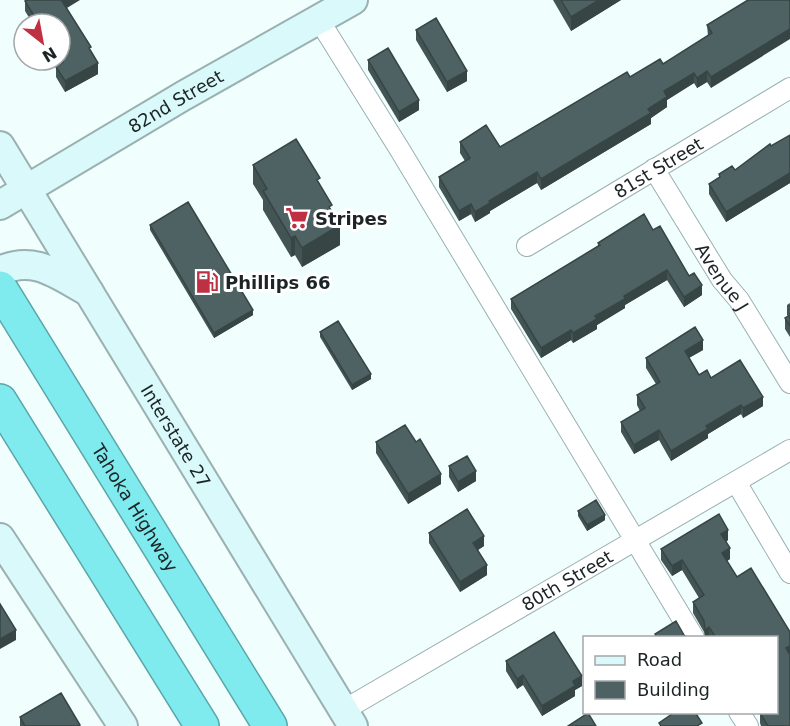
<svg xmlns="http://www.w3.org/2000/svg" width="790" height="726" viewBox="0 0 790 726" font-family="'DejaVu Sans',sans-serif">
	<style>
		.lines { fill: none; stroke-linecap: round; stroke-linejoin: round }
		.minor-casing { stroke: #9ab0b1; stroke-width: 22 }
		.secondary-casing { stroke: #9ab0b1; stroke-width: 32 }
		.motorway-casing { stroke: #5ca5a8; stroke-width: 36 }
		.minor { stroke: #fff; stroke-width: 20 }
		.secondary { stroke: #d9f9fa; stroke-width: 28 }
		.motorway { stroke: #7febef; stroke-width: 33 }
		.wall { fill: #435455 }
		.shaded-wall { fill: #374545 }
		.building { fill: #4e6263; stroke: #374545; stroke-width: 1.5 }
		.labels { text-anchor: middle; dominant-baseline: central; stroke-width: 6; stroke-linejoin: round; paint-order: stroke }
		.street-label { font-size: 18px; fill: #1c2425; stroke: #fff }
		.poi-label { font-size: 18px; font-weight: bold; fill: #1c2425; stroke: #fff; text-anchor: start }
	</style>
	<rect width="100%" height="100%" fill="#f0fefe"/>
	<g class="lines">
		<g class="minor-casing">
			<g id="minor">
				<path d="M319 20 400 150 694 638"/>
				<path id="s1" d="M654 169 722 280 739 300 790 383"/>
				<path id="s2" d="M527 246 790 88"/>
				<path d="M736 482 790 573"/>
				<path id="s3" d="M344 710 790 450"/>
				<path d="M739 712 748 726"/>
			</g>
		</g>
		<g class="secondary-casing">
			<g id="secondary">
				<path id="s4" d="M0 146 353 726"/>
				<path id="s5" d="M0 205 183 96 353 0"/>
				<path d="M0 271C34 254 59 276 89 292"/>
				<path d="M0 538 123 726"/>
			</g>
		</g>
		<g class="motorway-casing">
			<g id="motorway">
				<path id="s6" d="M0 288 270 726"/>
				<path d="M0 401 202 726"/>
			</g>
		</g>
		<use href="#minor" class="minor"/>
		<use href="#secondary" class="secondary"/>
		<use href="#motorway" class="motorway"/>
	</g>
	<path class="wall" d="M553 0H621L571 31Z
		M748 0 711 88 707 82 697 88 694 83 667 100V107L651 118V124L541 190 537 183 490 211V213L475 222 471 214 459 221 439 187V177L465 161 460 153V142L500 147 630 77 663 64 708 36 707 25Z
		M25 1 67 8 91 51 98 74 65 92 56 77V67L59 65 55 60H60V24H33L25 11Z
		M416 30 467 81 447 92 416 40Z
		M368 60 419 110 399 122 368 70Z
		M790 135V183L726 222 709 194V184L719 178V174L735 170Z
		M253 165 320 186 332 212 340 245 302 267 295 255 291 257 263 210V200L253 184Z
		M150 225 253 315 214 338 150 230Z
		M598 243 689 276 702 295 684 307 667 280 625 305V308L597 325V329L573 343 571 340 541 358 511 309V299L598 246Z
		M790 303V337L785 329V318L788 316 787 315V305Z
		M320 332 371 379 352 390 320 337Z
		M703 350 689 358 699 375 711 378 763 406 743 418 741 414 708 434V438L671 461 659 440 634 454 621 432V422L640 411 637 405V395L656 384 646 368V358Z
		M376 442 441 484 408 504 376 453Z
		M449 466 476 481 458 492 449 477Z
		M578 511 605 520 587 531 578 516Z
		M719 514 728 530V540L726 542 730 548V559L727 561 737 577 751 568 790 632V726H761L760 723V713L777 712V638H705L704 632 693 613V602L699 598 682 570 672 576 661 560V549Z
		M429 533 484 546 478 550 487 575 460 592 429 543Z
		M506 661 582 686 575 690V696L542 716 523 685 517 689 506 671Z
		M20 717 80 726H20Z"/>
	<path class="shaded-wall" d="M64 0H80L62 11V1Z
		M599 0H621L571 31V17Z
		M789 19H790V39L711 88V77Z
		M98 63V74L65 92V81Z
		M467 71V81L447 92V82Z
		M707 71V82L697 88V78Z
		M694 73V83L667 100V107L651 118V124L541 190V179L664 91Z
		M419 100V110L399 122V112Z
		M537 172V183L490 211V213L475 222V212L489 201Z
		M790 173V183L726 222V212Z
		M471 204V214L459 221V211Z
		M340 225V245L302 267V248Z
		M295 236V255L291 257V238Z
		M667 270V280L625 305V308L597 325V329L573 343V333L624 296Z
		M702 285V295L684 307V297Z
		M253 310V315L214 338V333Z
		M571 330V340L541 358V348Z
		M703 340V350L685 360V351Z
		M371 374V379L352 390V385Z
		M763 397V406L743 418V408Z
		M741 405V414L708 434V438L671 461V451L706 426Z
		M659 430V440L634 454V445Z
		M476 471V481L458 492V482Z
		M441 474V484L408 504V494Z
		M605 515V520L587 531V525Z
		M728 530V540L721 545V534Z
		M484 536V546L473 553V543Z
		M730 548V559L722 564V553Z
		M682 560V570L672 576V566Z
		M487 565V575L460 592V582Z
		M709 627V638H705V630Z
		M16 630V640L0 649V639Z
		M790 646V657L786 648Z
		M523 675V685L517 689V679Z
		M582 676V686L575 690V696L542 716V706L573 681Z"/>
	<path class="building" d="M27 0H64L62 1 91 47 89 48 98 63 65 81 56 67 63 62 60 57V24H39L25 1Z
		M561 0H599L571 17Z
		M748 0H790V29L711 77 707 71 697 78 694 73 664 91 667 97 648 109 651 113 541 179 537 172 489 201 490 203 475 212 471 204 459 211 439 177 470 158 460 142 486 125 500 147 627 72 630 77 660 59 663 64 712 33 707 25Z
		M436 18 467 71 447 82 416 30Z
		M388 48 419 100 399 112 368 60Z
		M790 135V173L726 212 709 184 720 177 719 174 732 166 735 170 770 144 771 146Z
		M296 139 320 178 317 180 332 205 329 207 340 225 302 248 295 236 291 238 263 191 267 189 253 165Z
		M188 202 253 310 214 333 150 225Z
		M644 214 653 230 660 226 689 276 694 273 702 285 684 297 667 270 624 296 625 299 595 316 597 319 573 333 571 330 541 348 511 299 600 245 598 243Z
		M790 315V326L785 318Z
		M338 321 371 374 352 385 320 332Z
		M695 327 703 340 685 351 699 375 707 370 711 378 740 360 763 397 743 408 741 405 706 426 708 429 671 451 659 430 634 445 621 422 645 408 637 395 660 382 646 358Z
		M405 425 416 442 420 439 441 474 408 494 376 442Z
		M467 456 476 471 458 482 449 466Z
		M596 500 605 515 587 525 578 511Z
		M467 509 484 536 473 543 487 565 460 582 429 533Z
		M719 514 728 530 721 534 730 548 722 553 737 577 751 568 790 632V646L786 648 790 655V726H768L760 713 777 712V638H716L709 627 705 630 704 621 693 602 704 595 682 560 672 566 661 549Z
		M0 604 16 630 0 639Z
		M676 621 684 635 688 638H657L655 634Z
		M554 632 582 676 573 681 575 686 542 706 523 675 517 679 506 661Z
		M61 693 80 725 78 726H25L20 717Z
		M675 712H695L702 723 697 726H661L659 723Z
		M588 713 596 726H568Z"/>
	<defs>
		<g id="supermarket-bare" transform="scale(1.8)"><path d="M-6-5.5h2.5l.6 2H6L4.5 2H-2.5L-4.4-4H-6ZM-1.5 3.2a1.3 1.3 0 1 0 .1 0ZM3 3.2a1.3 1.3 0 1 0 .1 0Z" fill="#c03043" stroke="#fff" stroke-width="2.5" paint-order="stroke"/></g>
		<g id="fuel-bare" transform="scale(1.8)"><path d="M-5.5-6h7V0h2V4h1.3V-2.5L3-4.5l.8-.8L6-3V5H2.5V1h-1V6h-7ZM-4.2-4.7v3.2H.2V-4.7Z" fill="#c03043" stroke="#fff" stroke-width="2.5" paint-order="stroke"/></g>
	</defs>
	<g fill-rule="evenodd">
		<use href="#supermarket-bare" x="297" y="218"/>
		<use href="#fuel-bare" x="207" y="282"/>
	</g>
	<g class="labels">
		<g class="street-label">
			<text stroke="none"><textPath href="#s5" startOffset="204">82nd Street</textPath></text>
			<text stroke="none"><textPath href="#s2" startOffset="153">81st Street</textPath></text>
			<text stroke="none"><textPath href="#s1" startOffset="128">Avenue J</textPath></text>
			<text stroke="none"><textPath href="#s4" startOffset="339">Interstate 27</textPath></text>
			<text stroke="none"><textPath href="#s6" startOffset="258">Tahoka Highway</textPath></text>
			<text stroke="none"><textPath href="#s3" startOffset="258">80th Street</textPath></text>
		</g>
		<g class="poi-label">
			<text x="315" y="218">Stripes</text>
			<text x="225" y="282">Phillips 66</text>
		</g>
	</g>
	<rect x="583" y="636" width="195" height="78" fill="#ffffff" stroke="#a4a7a8" stroke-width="1.5"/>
	<rect x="595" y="656" width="30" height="9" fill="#d9f9fa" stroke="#a4a7a8" stroke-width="1.5"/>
	<text x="637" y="666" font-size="18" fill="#1c2425">Road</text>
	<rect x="595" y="681" width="30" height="18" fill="#4e6263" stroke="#a4a7a8" stroke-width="1.5"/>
	<text x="637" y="696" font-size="18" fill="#1c2425">Building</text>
	<g transform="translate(42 42) rotate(149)"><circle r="28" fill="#ffffff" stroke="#a4a7a8" stroke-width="1.5"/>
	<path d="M0-4.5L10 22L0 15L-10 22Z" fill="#c03043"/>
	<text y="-9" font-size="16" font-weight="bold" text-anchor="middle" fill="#1c2425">N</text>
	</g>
</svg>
